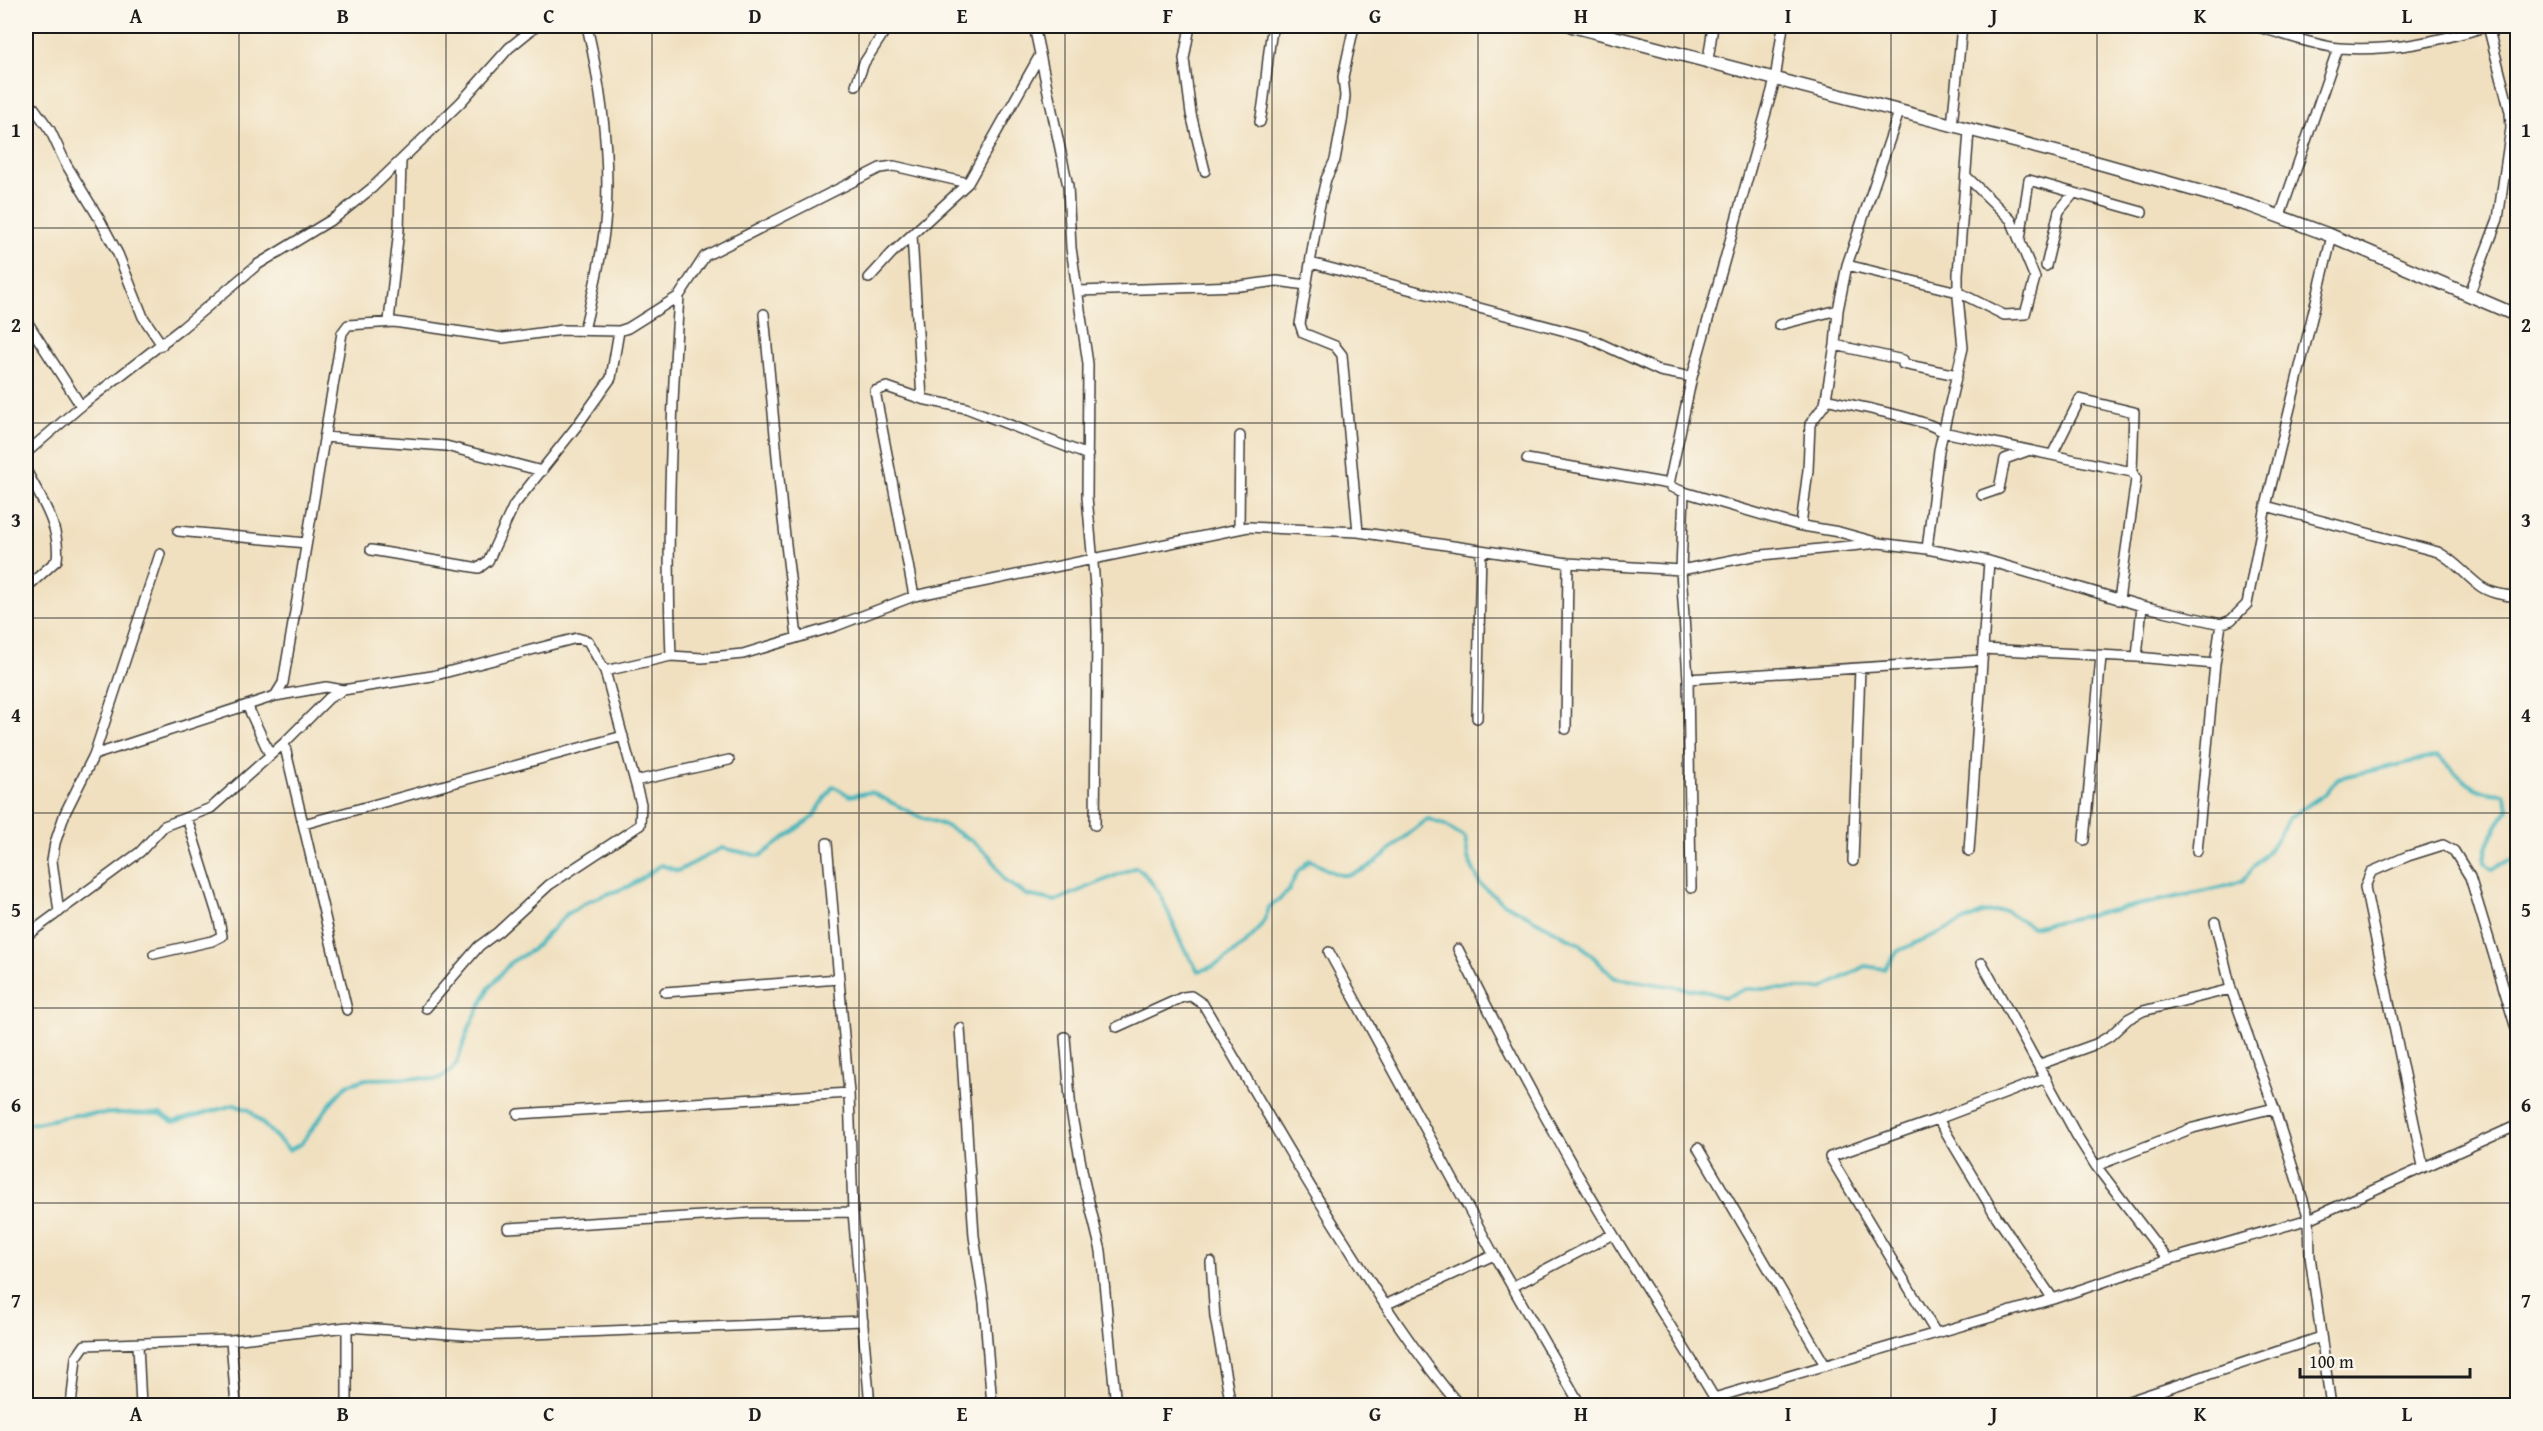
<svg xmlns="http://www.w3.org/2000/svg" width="2543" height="1431" viewBox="0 0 2543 1431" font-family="'Gentium Book Plus',serif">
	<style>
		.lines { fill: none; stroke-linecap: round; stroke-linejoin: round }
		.stream { stroke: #45b5bb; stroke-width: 4 }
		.minor-casing { stroke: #3c3935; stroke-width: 12 }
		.tertiary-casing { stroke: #3c3935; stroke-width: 15 }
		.minor { stroke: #fff; stroke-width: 9 }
		.tertiary { stroke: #fff; stroke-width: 12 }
		.grid { fill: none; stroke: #1c1c1c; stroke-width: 1.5; stroke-opacity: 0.55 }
		.neatline { fill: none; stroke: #1c1c1c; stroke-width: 2 }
		.grid-label { font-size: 20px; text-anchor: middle; font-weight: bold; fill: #1c1c1c }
	</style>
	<rect width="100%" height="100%" fill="#fbf7ec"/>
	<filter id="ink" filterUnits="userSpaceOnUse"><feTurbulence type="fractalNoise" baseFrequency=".0167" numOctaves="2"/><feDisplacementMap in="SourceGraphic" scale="12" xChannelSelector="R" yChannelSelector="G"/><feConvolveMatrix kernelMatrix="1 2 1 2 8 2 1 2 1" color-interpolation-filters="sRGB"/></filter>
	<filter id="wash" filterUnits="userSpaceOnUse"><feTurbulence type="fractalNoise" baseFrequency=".008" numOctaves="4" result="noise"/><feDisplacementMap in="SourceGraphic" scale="24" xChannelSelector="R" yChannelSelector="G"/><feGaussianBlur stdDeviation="1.35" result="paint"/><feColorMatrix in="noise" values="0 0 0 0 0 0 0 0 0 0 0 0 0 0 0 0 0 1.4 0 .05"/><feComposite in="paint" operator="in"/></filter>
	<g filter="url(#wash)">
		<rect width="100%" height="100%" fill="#f0e0c0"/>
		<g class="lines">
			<path class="stream" d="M26 1125 75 1115 115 1113 161 1114 173 1122 234 1105 249 1110 289 1150 301 1144 333 1100 347 1085 366 1079 421 1078 436 1080 450 1072 457 1062 469 1028 489 988 511 962 532 950 568 913 591 900 630 886 661 865 678 871 722 848 760 856 813 817 833 786 850 796 871 792 918 816 944 825 971 840 991 857 1004 880 1027 895 1055 901 1136 867C1163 887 1169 918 1183 947 1188 955 1194 963 1198 971 1224 966 1264 933 1269 907L1288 892 1298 871 1310 860C1320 865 1334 875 1344 875 1371 876 1404 833 1428 819L1443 824 1465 838 1468 858 1480 884 1502 902 1581 945 1615 978 1704 991 1725 997 1746 989H1822L1865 966 1884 969 1898 951 1982 913 2006 911 2032 927 2220 888 2242 881 2272 846 2289 818 2326 793 2338 778 2438 756C2459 776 2472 794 2503 794L2509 809C2497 825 2485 843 2485 863L2493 870 2503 863 2518 858"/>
		</g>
	</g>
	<g filter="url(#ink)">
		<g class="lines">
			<g class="minor-casing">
				<path id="minor" d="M1034 26 1068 186 1071 248 1088 364 1087 497 1096 597 1097 632 1095 825
					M1190 26 1184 59 1191 114 1205 171
					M1354 26 1343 77 1345 96 1342 122 1335 160 1326 179 1319 209 1300 324 1303 333 1335 346 1342 355 1358 532
					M2254 26C2279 32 2314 46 2339 48 2390 52 2439 41 2488 26
					M1708 60 1713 26
					M856 85 864 63 888 26
					M34 108 50 130 66 164 100 220 118 254 143 317 162 345
					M1260 122C1267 90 1266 58 1273 26
					M1952 126 1962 26
					M2280 216 2338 48
					M912 235 922 399
					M2020 239 2029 180 2142 212
					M1311 263 1584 336 1660 371 1692 377
					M1847 265 1958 292 2004 315 2025 314 2035 278 2011 220 1966 176
					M2046 266 2059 211 2074 193
					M869 278 892 253 968 183 1040 55
					M1078 291 1240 286 1277 281 1306 285
					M2469 295 2498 219 2511 128 2510 112 2488 26
					M1838 310 1835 345 1903 360V364L1957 375
					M764 314 782 511 797 637
					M26 320 81 406
					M389 321 399 229 401 161
					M1779 325 1838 310 1847 265 1899 112
					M584 330C593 292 603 252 606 213 610 150 601 87 587 26
					M1826 399C1852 406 1925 418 1943 432L2132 472 2136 479 2119 600
					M324 437 446 446 542 471
					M26 453 81 406 182 328 257 265 336 217 372 188 461 102 509 48 536 26
					M2052 455 2080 399 2134 412 2132 472
					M1527 459 1669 484 1671 487 1684 492 1797 525 1839 532 1879 543 1927 549 1989 561 2142 606 2221 624 2231 620 2247 604 2266 506 2332 236
					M26 470C41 499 61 527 57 560L26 588
					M1669 484 1692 377 1775 80 1783 26
					M1684 492 1681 570 1688 679 1691 888
					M1982 495 1999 489 2005 459 2027 451
					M2266 506 2438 552C2455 561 2465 575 2480 586 2491 594 2505 595 2518 597
					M1801 525 1808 470 1810 424 1825 404 1835 345
					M1239 528 1240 436
					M178 531 306 543
					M1927 549 1939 450 1963 348 1958 297V274L1969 131
					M371 550 479 568 488 561 514 505 576 427 611 378 619 331
					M914 596 875 391 887 387 922 399 966 408 1088 455
					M1983 649 2137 657 2215 664
					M671 656C666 536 671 416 679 296
					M2137 657 2142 606
					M1688 679 1982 660
					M275 696 326 687 343 690
					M247 705 270 755
					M1477 718 1481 551
					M1566 729 1568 563
					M284 743 347 1010
					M94 755 275 696 283 683 342 333 348 325 394 322 503 338 562 330 619 331 628 328 679 296 705 256 880 168 894 166 968 183
					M635 781 729 760
					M304 824 623 736
					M2084 840 2101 657
					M827 843 849 1093 853 1212 870 1406
					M1969 851 1989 561
					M2197 851 2215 664 2221 624
					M1853 861 1860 668
					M59 912 52 861 55 843 65 813 94 755 160 554
					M2215 922 2231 989 2274 1108 2309 1219 2310 1256 2331 1406
					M26 936 140 852 164 826 211 808 284 743 329 698 343 690 432 676 577 638 588 641 605 671 671 656 702 658 743 654 836 626 914 596 1248 527 1358 532 1568 563 1681 570 1753 556 1879 543
					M1458 949C1506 1046 1557 1142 1613 1234 1648 1292 1685 1347 1719 1406
					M1329 952 1494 1255 1581 1406
					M154 954 212 941 222 936 219 920 187 818
					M1982 963 2077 1136 2096 1166 2168 1260
					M665 992 839 979
					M426 1008 479 946 498 932 549 885 640 825 641 804 605 671
					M1117 1027 1183 997 1191 996 1203 1004C1250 1084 1295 1164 1345 1242 1380 1298 1416 1355 1460 1406
					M960 1028 974 1236 984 1303 992 1406
					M1065 1037 1071 1111 1085 1185 1101 1251 1116 1406
					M2038 1065 2096 1044 2110 1036 2128 1019 2143 1011 2231 989
					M518 1114 849 1093
					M1938 1119 1996 1216 2053 1299
					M1698 1148 1825 1365
					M2096 1166 2193 1128 2274 1108
					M2423 1166 2365 887 2371 872 2408 856 2443 845 2454 851 2470 877 2518 1035
					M508 1228 751 1213 853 1212
					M1211 1262 1215 1317 1231 1406
					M1512 1287 1613 1234
					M1385 1305 1494 1255
					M347 1327V1406
					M1936 1333 1830 1157 1938 1119 2046 1078
					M231 1340 236 1406
					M138 1345 141 1406
					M1714 1398 2053 1299 2168 1260 2309 1219 2518 1125
					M71 1406 76 1358 85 1345 231 1340 347 1327 479 1336 863 1321
					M2114 1406 2321 1337"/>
			</g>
			<g class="tertiary-casing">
				<path id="tertiary" d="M1572 26 2102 164 2251 206 2332 236 2518 316"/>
			</g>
			<use href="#minor" class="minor"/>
			<use href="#tertiary" class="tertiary"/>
		</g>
	</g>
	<path class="grid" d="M239 26V1406M446 26V1406M652 26V1406M859 26V1406M1065 26V1406M1272 26V1406M1478 26V1406M1684 26V1406M1891 26V1406M2097 26V1406M2304 26V1406M26 228H2518M26 423H2518M26 618H2518M26 813H2518M26 1008H2518M26 1203H2518"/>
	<rect width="2543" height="1431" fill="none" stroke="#fbf7ec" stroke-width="66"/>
	<path d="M2300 1368v9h170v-9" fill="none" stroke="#1c1c1c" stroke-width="3"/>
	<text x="2309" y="1368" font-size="18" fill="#1c1c1c" stroke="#fbf7ec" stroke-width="4.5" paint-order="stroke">100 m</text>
	<rect x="33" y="33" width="2477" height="1365" class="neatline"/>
	<g class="grid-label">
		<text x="136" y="23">A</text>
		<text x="343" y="23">B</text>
		<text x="549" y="23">C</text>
		<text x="755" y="23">D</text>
		<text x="962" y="23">E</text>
		<text x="1168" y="23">F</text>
		<text x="1375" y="23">G</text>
		<text x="1581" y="23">H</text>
		<text x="1788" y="23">I</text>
		<text x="1994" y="23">J</text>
		<text x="2200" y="23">K</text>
		<text x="2407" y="23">L</text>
		<text x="16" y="137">1</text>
		<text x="2526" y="137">1</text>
		<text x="16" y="332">2</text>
		<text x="2526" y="332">2</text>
		<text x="16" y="527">3</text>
		<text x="2526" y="527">3</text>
		<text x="16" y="722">4</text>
		<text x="2526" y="722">4</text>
		<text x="16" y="917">5</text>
		<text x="2526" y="917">5</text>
		<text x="16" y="1112">6</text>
		<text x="2526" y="1112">6</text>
		<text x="16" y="1307">7</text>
		<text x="2526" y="1307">7</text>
		<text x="136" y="1421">A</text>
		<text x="343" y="1421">B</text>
		<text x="549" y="1421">C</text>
		<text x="755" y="1421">D</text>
		<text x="962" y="1421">E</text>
		<text x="1168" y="1421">F</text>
		<text x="1375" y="1421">G</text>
		<text x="1581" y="1421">H</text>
		<text x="1788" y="1421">I</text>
		<text x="1994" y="1421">J</text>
		<text x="2200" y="1421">K</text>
		<text x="2407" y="1421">L</text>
	</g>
</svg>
